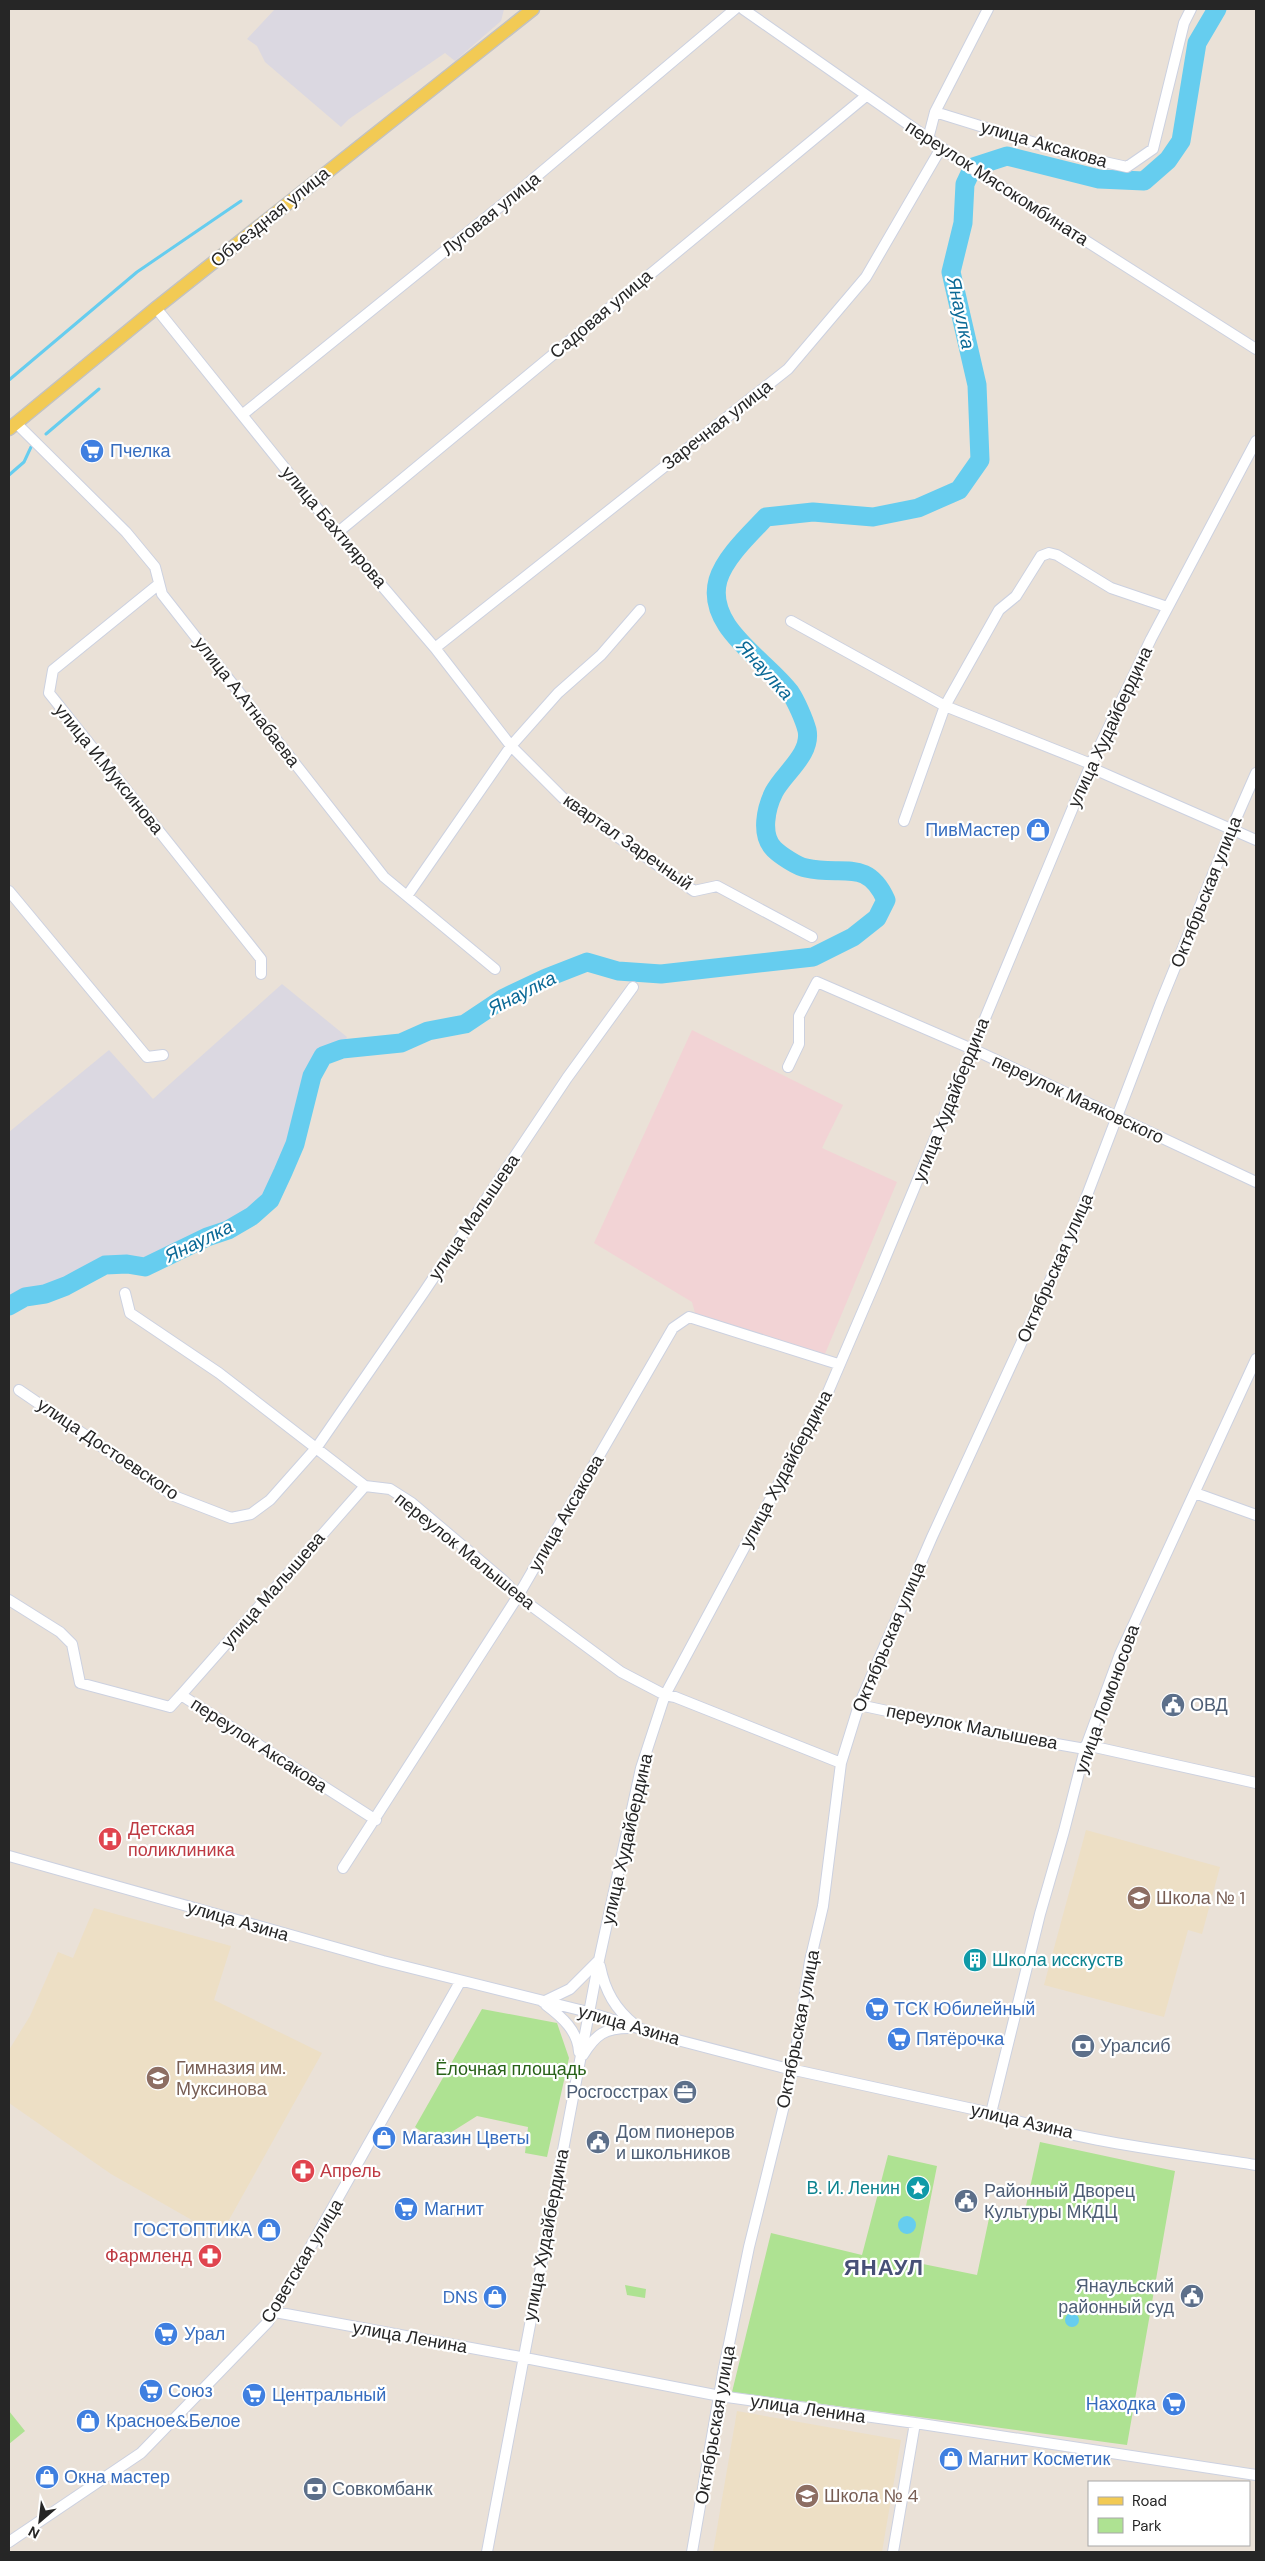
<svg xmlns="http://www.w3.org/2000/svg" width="1265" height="2561" viewBox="0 0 1265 2561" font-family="'DM Sans',sans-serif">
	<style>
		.industrial { fill: #dbd8e1 }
		.education { fill: #eddfc5 }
		.medical { fill: #f2d3d5 }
		.green { fill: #aee292 }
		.water { fill: #66cdef }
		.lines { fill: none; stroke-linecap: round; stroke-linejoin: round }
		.stream { stroke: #66cdef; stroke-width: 3 }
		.river { stroke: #66cdef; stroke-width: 19 }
		.minor-casing { stroke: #ccd1e0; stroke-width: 12 }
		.major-casing { stroke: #c2c2c2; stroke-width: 15 }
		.minor { stroke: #fff; stroke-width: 10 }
		.major { stroke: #f2ca54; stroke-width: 12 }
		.labels { text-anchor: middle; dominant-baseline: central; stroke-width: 4.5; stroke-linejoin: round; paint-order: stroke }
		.street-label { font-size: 18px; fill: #262626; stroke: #fff }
		.shop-label { font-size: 18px; fill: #366cbe; stroke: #fff; text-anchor: start }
		.service-label { font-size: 18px; fill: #4e5e75; stroke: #fff; text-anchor: start }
		.health-label { font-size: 18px; fill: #be3a42; stroke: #fff; text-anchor: start }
		.education-label { font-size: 18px; fill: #785e54; stroke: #fff; text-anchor: start }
		.culture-label { font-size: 18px; fill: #0d838f; stroke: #fff; text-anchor: start }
		.park-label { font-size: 18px; fill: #286218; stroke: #fff }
		.water-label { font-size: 19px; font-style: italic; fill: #0b6996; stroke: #fff }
		.district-label { font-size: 22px; font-weight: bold; letter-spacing: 1px; fill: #475077; stroke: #fff }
	</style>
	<rect width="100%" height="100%" fill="#eae1d7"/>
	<path class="industrial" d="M275 9H504L501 21 455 61 445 53 349 119 341 127 265 62 257 46 247 39Z
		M282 984 347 1037 342 1049 323 1056 312 1076 295 1144 270 1200 252 1216 228 1230 207 1237 145 1267 127 1264 105 1265 66 1286 45 1294 25 1297 9 1306V1132L109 1050 153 1099Z"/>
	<path class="education" d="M1086 1830 1220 1867 1202 1934 1188 1930 1164 2017 1044 1985Z
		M94 1908 231 1946 214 2000 322 2053 220 2236 111 2174 9 2103V2050L30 2016 58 1952 73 1958Z
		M737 2411 901 2440 882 2552H713Z"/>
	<path class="medical" d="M692 1030 843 1105 822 1148 897 1182 822 1361 695 1313 692 1302 594 1243Z"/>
	<path class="green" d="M482 2009 557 2023 569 2058 547 2157 525 2153 528 2127 477 2116 442 2138 426 2135 415 2127Z
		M1040 2142 1175 2171 1127 2445 732 2392 771 2233 862 2255 888 2155 937 2166 918 2263 977 2275 991 2209 1024 2215Z
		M625 2285 646 2289 645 2298 627 2295Z
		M9 2411 25 2431 9 2444Z"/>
	<path class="water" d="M898 2225a9 9 0 1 1 18 0a9 9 0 1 1-18 0Z
		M1065 2320a7 7 0 1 1 14 0a7 7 0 1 1-14 0Z"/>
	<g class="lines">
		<path class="stream" d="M9 380 137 272 241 201
			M46 434 99 389
			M9 475 24 462 31 447"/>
		<path class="river" d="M9 1306 25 1297 45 1294 66 1286 105 1265 127 1264 145 1267 207 1237 228 1230 252 1216 270 1200 283 1172 295 1144 312 1076 323 1056 342 1049 401 1043 428 1031 465 1024 504 998 546 978 587 962 618 971 661 974 813 957 853 937 877 918 886 900C867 857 842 877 806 868 798 867 780 855 774 849 760 835 766 808 774 792 784 773 812 754 807 730 804 719 796 701 790 692 765 659 705 627 718 580 725 557 750 534 766 517L813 512 873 517 918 508 959 490 980 460 977 385 951 272 963 223 965 184 973 167 1007 156 1099 179 1144 181 1168 160 1181 141 1197 43 1217 9"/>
		<g class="minor-casing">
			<path id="minor" d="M743 9 965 164 1256 349
				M935 112 988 9
				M928 139 935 112 1077 156 1127 167 1153 149 1184 23 1191 9
				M156 308 337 533 435 648 511 746 563 798 694 891 717 886 812 937
				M242 415 519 191 735 9
				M16 423 126 532 155 567 162 594 384 877 495 969
				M337 533 866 96
				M159 584 53 670 49 693 261 959V974
				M791 621 945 706 1091 764 1096 770 1256 840
				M435 648 788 369 866 277 941 148
				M904 821 945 706 999 610 1016 596 1041 556 1049 553 1057 555 1111 588 1167 607
				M9 891 147 1057 163 1055
				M407 896 511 746 558 693 601 655 640 610
				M788 1067 799 1044V1016L817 982 979 1052 1256 1182
				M125 1293 130 1313 219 1373 365 1486 390 1489 412 1503 503 1580 518 1596 621 1672 665 1695 675 1697 841 1763
				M19 1390 174 1496 231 1518 251 1514 270 1500 317 1447 424 1292 567 1078 633 987
				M1195 1493 1256 1515
				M9 1600 60 1632 72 1644 80 1683 170 1707 181 1695 376 1820
				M181 1695 365 1486
				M859 1705 977 1730 1085 1749
				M1086 1745 1256 1783
				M9 1856 383 1961 588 2012 666 2037 781 2067 991 2113C1076 2141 1168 2151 1256 2165
				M343 1868 518 1596 673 1328 689 1317 838 1364
				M600 1966C605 1991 615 2009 635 2025
				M543 2002 570 1989 598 1961
				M546 2005C562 2017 578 2031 579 2052
				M583 2055C596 2034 605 2028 629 2028
				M991 2113 1040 1914 1064 1831 1085 1749 1120 1654 1256 1359
				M275 2312 515 2356 720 2396 915 2423 1256 2475
				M9 2542 141 2453 268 2322 460 1982
				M487 2552 599 1960 641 1768 665 1695 828 1392 876 1280 1091 764 1151 639 1256 441
				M692 2552 723 2373 749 2247 793 2069 810 1961 823 1906 841 1763 859 1705 932 1537 1076 1224 1160 1004 1231 830 1256 773
				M893 2552 915 2423"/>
		</g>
		<g class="major-casing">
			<path id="major" d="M9 429 156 308 533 9"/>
		</g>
		<use href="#minor" class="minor"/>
		<use href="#major" class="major"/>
	</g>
	<defs>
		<g id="supermarket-disc" transform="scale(1.25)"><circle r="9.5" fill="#3f7fe0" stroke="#fff"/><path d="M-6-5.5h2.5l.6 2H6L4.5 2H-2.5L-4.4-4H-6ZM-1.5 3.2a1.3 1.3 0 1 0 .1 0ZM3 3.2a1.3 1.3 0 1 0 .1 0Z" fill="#fff"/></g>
		<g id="shop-disc" transform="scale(1.25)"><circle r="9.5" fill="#3f7fe0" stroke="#fff"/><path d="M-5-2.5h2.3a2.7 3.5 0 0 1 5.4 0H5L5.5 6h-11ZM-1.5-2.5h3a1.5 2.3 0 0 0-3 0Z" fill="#fff"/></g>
		<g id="civic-disc" transform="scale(1.25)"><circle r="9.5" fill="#5c6f8a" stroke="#fff"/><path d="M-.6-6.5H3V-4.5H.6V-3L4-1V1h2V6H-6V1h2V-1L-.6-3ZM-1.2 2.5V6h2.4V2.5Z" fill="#fff"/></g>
		<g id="hospital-disc" transform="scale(1.25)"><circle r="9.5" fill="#e0444e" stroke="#fff"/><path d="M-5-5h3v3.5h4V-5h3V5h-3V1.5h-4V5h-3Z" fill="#fff"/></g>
		<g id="school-disc" transform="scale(1.25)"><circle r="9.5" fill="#8d6e63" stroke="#fff"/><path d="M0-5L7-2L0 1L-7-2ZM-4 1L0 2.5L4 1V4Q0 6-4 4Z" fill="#fff"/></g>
		<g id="building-disc" transform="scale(1.25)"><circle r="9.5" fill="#0f9aa8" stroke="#fff"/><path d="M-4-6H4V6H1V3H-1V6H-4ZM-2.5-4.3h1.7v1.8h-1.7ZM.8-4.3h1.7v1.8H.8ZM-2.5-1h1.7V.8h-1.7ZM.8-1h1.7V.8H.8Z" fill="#fff"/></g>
		<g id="bank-disc" transform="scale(1.25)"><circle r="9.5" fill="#5c6f8a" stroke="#fff"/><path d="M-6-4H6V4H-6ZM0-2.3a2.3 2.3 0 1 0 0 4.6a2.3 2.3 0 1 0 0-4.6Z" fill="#fff"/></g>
		<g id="office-disc" transform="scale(1.25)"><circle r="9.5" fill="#5c6f8a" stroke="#fff"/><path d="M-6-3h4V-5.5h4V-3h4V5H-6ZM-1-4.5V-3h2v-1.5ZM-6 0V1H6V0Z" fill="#fff"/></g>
		<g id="pharmacy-disc" transform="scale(1.25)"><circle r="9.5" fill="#e0444e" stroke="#fff"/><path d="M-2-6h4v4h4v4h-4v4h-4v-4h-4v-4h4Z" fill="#fff"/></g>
		<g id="sight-disc" transform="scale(1.25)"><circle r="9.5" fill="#0f9aa8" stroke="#fff"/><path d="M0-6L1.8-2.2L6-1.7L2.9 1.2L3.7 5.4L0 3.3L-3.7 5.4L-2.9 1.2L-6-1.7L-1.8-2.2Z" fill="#fff"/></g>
	</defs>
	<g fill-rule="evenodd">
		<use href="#supermarket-disc" x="92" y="451"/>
		<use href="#shop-disc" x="1038" y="830"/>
		<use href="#civic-disc" x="1173" y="1705"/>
		<use href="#hospital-disc" x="110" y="1839"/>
		<use href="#school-disc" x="1139" y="1898"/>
		<use href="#building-disc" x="975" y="1960"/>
		<use href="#supermarket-disc" x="877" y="2009"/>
		<use href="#supermarket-disc" x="899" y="2039"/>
		<use href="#bank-disc" x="1083" y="2046"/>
		<use href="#school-disc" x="158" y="2078"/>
		<use href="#office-disc" x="685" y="2092"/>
		<use href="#shop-disc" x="384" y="2138"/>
		<use href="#civic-disc" x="598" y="2142"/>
		<use href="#pharmacy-disc" x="303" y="2171"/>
		<use href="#sight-disc" x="918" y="2188"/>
		<use href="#civic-disc" x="966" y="2201"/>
		<use href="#supermarket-disc" x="406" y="2209"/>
		<use href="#shop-disc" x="269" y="2230"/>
		<use href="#pharmacy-disc" x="210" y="2256"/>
		<use href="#civic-disc" x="1192" y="2296"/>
		<use href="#shop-disc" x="495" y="2297"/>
		<use href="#supermarket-disc" x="166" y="2334"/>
		<use href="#supermarket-disc" x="151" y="2391"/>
		<use href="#supermarket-disc" x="254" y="2395"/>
		<use href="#supermarket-disc" x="1174" y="2404"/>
		<use href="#shop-disc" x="88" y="2421"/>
		<use href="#shop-disc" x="951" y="2459"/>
		<use href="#shop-disc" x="47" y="2477"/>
		<use href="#bank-disc" x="315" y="2489"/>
		<use href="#school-disc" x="807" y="2496"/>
	</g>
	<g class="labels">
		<g class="street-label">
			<text transform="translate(1044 144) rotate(16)">улица Аксакова</text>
			<text transform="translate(997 183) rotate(33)">переулок Мясокомбината</text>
			<text transform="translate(491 214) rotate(-39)">Луговая улица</text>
			<text transform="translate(270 217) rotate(-39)">Объездная улица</text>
			<text transform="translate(601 314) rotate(-40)">Садовая улица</text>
			<text transform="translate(717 425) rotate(-38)">Заречная улица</text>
			<text transform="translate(334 527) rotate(50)">улица Бахтиярова</text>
			<text transform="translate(247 702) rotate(52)">улица А.Атнабаева</text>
			<text transform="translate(1110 727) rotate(-65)">улица Худайбердина</text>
			<text transform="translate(109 769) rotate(51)">улица И.Муксинова</text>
			<text transform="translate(628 842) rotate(35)">квартал Заречный</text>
			<text transform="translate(1206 892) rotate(-68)">Октябрьская улица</text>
			<text transform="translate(1078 1099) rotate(25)">переулок Маяковского</text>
			<text transform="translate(951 1100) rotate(-68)">улица Худайбердина</text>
			<text transform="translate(474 1217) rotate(-56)">улица Малышева</text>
			<text transform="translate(1055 1268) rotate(-66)">Октябрьская улица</text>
			<text transform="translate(108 1449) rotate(34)">улица Достоевского</text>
			<text transform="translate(786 1469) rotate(-62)">улица Худайбердина</text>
			<text transform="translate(566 1513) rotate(-60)">улица Аксакова</text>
			<text transform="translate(465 1551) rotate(39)">переулок Малышева</text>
			<text transform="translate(273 1590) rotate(-49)">улица Малышева</text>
			<text transform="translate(889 1637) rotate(-67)">Октябрьская улица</text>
			<text transform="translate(1107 1699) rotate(-70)">улица Ломоносова</text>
			<text transform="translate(972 1727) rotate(11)">переулок Малышева</text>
			<text transform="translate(259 1745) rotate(33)">переулок Аксакова</text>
			<text transform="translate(627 1839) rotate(-77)">улица Худайбердина</text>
			<text transform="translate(238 1921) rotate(16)">улица Азина</text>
			<text transform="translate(629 2025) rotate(16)">улица Азина</text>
			<text transform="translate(798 2029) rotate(-79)">Октябрьская улица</text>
			<text transform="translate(1022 2121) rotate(13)">улица Азина</text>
			<text transform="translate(546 2235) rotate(-79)">улица Худайбердина</text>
			<text transform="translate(302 2261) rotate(-59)">Советская улица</text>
			<text transform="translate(410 2337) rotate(10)">улица Ленина</text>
			<text transform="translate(808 2409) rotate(8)">улица Ленина</text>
			<text transform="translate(715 2425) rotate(-80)">Октябрьская улица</text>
		</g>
		<g class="shop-label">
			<text x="110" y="451">Пчелка</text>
			<text x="1020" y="830" text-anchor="end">ПивМастер</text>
			<text x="894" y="2009">ТСК Юбилейный</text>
			<text x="916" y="2039">Пятёрочка</text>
			<text x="402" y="2138">Магазин Цветы</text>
			<text x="424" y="2209">Магнит</text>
			<text x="252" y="2230" text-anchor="end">ГОСТОПТИКА</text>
			<text x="478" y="2297" text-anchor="end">DNS</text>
			<text x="184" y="2334">Урал</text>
			<text x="168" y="2391">Союз</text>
			<text x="272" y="2395">Центральный</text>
			<text x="1156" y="2404" text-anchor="end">Находка</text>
			<text x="106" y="2421">Красное&amp;Белое</text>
			<text x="968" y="2459">Магнит Косметик</text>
			<text x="64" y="2477">Окна мастер</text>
		</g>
		<g class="service-label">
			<text x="1190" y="1705">ОВД</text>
			<text x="1100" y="2046">Уралсиб</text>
			<text x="668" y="2092" text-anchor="end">Росгосстрах</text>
			<text x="616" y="2132">Дом пионеров<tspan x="616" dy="21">и школьников</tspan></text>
			<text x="984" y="2191">Районный Дворец<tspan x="984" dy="21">Культуры МКДЦ</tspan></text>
			<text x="1174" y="2286" text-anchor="end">Янаульский<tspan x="1174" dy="21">районный суд</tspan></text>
			<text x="332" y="2489">Совкомбанк</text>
		</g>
		<g class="health-label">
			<text x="128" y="1829">Детская<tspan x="128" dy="21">поликлиника</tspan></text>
			<text x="320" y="2171">Апрель</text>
			<text x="192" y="2256" text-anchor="end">Фармленд</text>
		</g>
		<g class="education-label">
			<text x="1156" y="1898">Школа № 1</text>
			<text x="176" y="2068">Гимназия им.<tspan x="176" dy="21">Муксинова</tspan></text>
			<text x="824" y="2496">Школа № 4</text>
		</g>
		<g class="culture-label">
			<text x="992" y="1960">Школа исскуств</text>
			<text x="900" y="2188" text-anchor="end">В. И. Ленин</text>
		</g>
		<g class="park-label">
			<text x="511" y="2069">Ёлочная площадь</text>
		</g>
		<g class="water-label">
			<text transform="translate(961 313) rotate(78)">Янаулка</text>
			<text transform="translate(765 670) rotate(48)">Янаулка</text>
			<text transform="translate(522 993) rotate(-27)">Янаулка</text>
			<text transform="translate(199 1241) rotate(-26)">Янаулка</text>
		</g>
		<g class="district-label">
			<text x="884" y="2267">ЯНАУЛ</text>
		</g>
	</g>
	<rect width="1265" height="2561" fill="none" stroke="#262626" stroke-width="20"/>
	<rect x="1088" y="2481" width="162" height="65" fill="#ffffff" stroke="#a8a8a8"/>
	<rect x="1098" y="2497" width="25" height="8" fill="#f2ca54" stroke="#a8a8a8"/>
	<text x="1132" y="2506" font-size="15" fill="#262626">Road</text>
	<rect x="1098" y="2518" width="25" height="15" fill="#aee292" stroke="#a8a8a8"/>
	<text x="1132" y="2531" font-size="15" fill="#262626">Park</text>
	<g transform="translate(40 2521) rotate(208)" stroke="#ffffff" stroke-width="4" paint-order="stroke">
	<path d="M0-4L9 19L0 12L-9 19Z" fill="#262626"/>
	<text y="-8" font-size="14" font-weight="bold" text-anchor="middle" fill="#262626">N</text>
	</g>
</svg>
